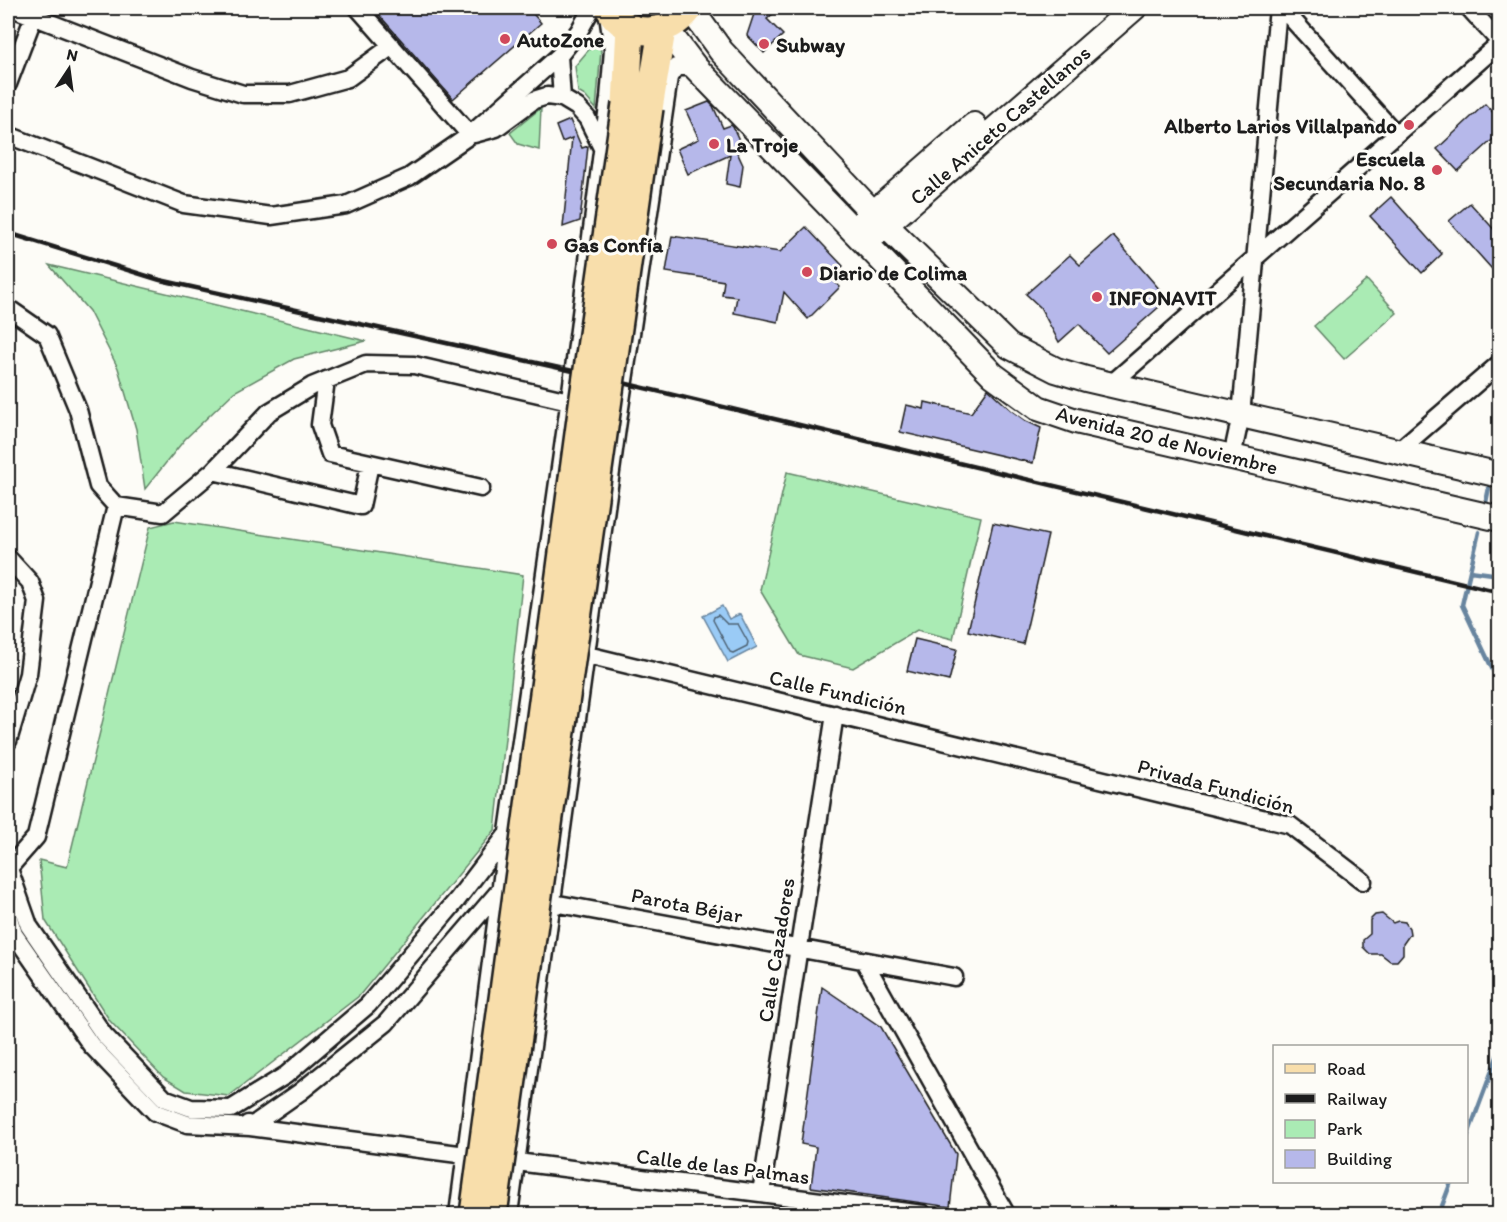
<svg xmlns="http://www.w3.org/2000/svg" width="1507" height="1222" viewBox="0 0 1507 1222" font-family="Itim,sans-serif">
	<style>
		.green { fill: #aaebb4; stroke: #638468; stroke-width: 1.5 }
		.water { fill: #9acbf6; stroke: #68859f; stroke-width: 1.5 }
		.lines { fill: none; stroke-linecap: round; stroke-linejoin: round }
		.shore { stroke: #4e6273; stroke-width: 1.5 }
		.stream { stroke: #68859f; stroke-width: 4.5 }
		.building { fill: #b6b8ea; stroke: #1c1c1c; stroke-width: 1.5 }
		.street-casing { stroke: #1c1c1c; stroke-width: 21 }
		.secondary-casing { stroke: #1c1c1c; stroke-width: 28 }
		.primary-casing { stroke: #1c1c1c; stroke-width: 32 }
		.street { stroke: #fdfcf7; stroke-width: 16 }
		.secondary { stroke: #fdfcf7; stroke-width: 24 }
		.primary { stroke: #f8deab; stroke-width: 27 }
		.rail { stroke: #1c1c1c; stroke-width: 4.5 }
		.primary-bridge-casing { stroke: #1c1c1c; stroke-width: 32; stroke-linecap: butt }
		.primary-bridge { stroke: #f8deab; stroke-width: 27 }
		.poi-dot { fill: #d1495b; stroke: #fdfcf7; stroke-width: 2 }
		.labels { text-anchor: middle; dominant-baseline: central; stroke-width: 6; stroke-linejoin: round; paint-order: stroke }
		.poi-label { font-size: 21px; font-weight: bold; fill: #1c1c1c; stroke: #fdfcf7; text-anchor: start }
		.street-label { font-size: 21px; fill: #1c1c1c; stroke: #fdfcf7 }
	</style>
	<rect width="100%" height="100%" fill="#fdfcf7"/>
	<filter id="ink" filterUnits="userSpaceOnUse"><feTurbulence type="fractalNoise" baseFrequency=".0167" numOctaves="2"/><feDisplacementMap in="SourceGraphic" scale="12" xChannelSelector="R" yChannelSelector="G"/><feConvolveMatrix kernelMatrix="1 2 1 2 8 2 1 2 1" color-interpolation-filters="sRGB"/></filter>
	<g filter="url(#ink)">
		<path class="green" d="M597 40 601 51 596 109 585 96 578 92 575 66Z
			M541 108 539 150 518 144 510 133Z
			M49 265 366 341 294 359 234 392 185 439 145 489 136 429 118 368 89 311Z
			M1367 280 1397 313 1344 359 1314 326Z
			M787 472 981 517 953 639 917 630 853 668 799 655 760 590Z
			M174 521 523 575 495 830 359 996 229 1096 186 1091 163 1077 110 1021 45 920 39 860 67 867 150 527Z"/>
		<path class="water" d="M722 606 729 619 740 614 757 647 728 662 703 616Z"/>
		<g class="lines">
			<path class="shore" d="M718 615 727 624H738L748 642 747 646 733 653 730 652 713 620 714 617Z"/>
			<path class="stream" d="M1497 455 1500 444
				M1485 507 1490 483
				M1479 532 1462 605 1500 685
				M1470 571 1500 575
				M1466 1140 1500 1049
				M1439 1214 1451 1182"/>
		</g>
		<path class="building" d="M373 8H528L541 23 453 99Z
			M756 8H780L767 19 783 35 764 53 747 35Z
			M709 102 713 106 723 128 731 125 733 127 743 149 737 152 743 165 740 187 726 184 730 155 688 174 677 149 699 139 686 111Z
			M1485 104 1500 120V133L1458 171 1437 149Z
			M570 120 582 148 588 146 580 221 563 227 572 138 562 142 556 126Z
			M1391 197 1442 254 1422 273 1370 216Z
			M1470 203 1500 236V278L1449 221Z
			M806 227 843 266 831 278 840 287 808 319 784 292 778 322 734 313 737 297 722 295 724 281 666 272 672 236 780 252Z
			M1113 236 1168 299 1107 353 1079 324 1059 342 1040 307 1026 294 1070 255 1080 265Z
			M988 389 1012 411 1026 421 1041 428 1033 463 900 432 906 405 924 409 925 402 971 413Z
			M993 523 1048 535 1023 644 968 631Z
			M915 639 957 649 949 681 907 671Z
			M1382 914 1393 923 1398 921 1405 922 1409 928 1410 934 1403 944V954L1397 961H1390L1381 954H1370L1363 947V940L1370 934V920L1375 915Z
			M822 987 881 1027 956 1154 950 1207 811 1187 816 1147 801 1144Z"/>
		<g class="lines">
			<g class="street-casing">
				<path id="street" d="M12 8 192 78 243 94H290L348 78 392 46
					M358 8 470 135
					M1282 8 1396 134
					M1469 8 1500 42
					M559 56 562 98
					M8 84 37 8
					M474 134 496 128 534 100 547 96 562 98 577 107 587 118 602 148
					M8 135 184 204 271 216 346 205 409 177 470 135 559 56 579 31 592 8
					M8 308 47 335 78 410 98 486 116 506 163 513 213 471 269 412 312 386 366 364 414 365 569 401
					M326 380 320 425 330 454 481 488
					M1110 385 1500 43
					M1398 451 1500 363
					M1232 457 1241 415 1278 8
					M213 471 361 506 370 464
					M8 558 30 582 37 601 28 674 8 741
					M587 655 1290 825 1363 881
					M8 866 29 926 104 1035 164 1098 191 1108 231 1109 286 1075 368 1005 457 900 508 833
					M8 869 36 837 116 506
					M553 903 954 977
					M8 915 14 934 91 1045 155 1112 187 1124 250 1127 300 1092 386 1023 501 889
					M864 961 1006 1214
					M248 1124 250 1127 466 1155
					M517 1162 923 1214
					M761 1193 835 714
					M458 1214 508 832 571 391 609 98 613 50 607 8
					M509 1214 617 428 667 91 669 77 676 67H695"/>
			</g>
			<g class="secondary-casing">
				<path id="secondary" d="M690 8 721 51 873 213 1009 346 1056 370 1086 379 1500 475
					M666 29 695 67 993 375 1038 408 1076 421 1500 519
					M862 223 974 125
					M874 235 1134 8"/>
			</g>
			<g class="primary-casing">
				<path id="primary" d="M609 8C627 41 670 36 690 8
					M626 104 630 27
					M649 108 662 30"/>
			</g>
			<use href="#street" class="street"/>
			<use href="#secondary" class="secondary"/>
			<use href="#primary" class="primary"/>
			<path class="rail" d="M8 233 160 280 573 371 1500 592"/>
			<g class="primary-bridge-casing">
				<path id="primary-bridge" d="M474 1214 583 404 626 104
					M493 1214 649 108"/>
			</g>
			<use href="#primary-bridge" class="primary-bridge"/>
		</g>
	</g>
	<g class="poi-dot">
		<circle cx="505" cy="39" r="6"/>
		<circle cx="764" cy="44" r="6"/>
		<circle cx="1409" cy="125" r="6"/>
		<circle cx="714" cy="144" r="6"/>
		<circle cx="1437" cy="170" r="6"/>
		<circle cx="552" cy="244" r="6"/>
		<circle cx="807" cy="272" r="6"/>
		<circle cx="1097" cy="297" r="6"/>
	</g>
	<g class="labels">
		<g class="poi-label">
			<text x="517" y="39">AutoZone</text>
			<text x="776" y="44">Subway</text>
			<text x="1397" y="125" text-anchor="end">Alberto Larios Villalpando</text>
			<text x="726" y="144">La Troje</text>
			<text x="1425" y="158" text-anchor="end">Escuela<tspan x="1425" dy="24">Secundaria No. 8</tspan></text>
			<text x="564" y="244">Gas Confía</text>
			<text x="819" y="272">Diario de Colima</text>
			<text x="1109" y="297">INFONAVIT</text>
		</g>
		<g class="street-label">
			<text transform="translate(1000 125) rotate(-41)">Calle Aniceto Castellanos</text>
			<text transform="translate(1167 440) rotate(14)">Avenida 20 de Noviembre</text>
			<text transform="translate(838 692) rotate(13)">Calle Fundición</text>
			<text transform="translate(1216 786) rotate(15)">Privada Fundición</text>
			<text transform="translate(687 905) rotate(11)">Parota Béjar</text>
			<text transform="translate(776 950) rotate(-81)">Calle Cazadores</text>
			<text transform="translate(723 1166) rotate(7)">Calle de las Palmas</text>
		</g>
	</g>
	<rect width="1507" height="1222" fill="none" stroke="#fdfcf7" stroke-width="30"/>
	<rect x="15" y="15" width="1477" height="1192" fill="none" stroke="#1c1c1c" stroke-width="2" filter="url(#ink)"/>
	<rect x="1273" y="1045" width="195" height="138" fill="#fdfcf7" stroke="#a3a29f" stroke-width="1.5"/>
	<rect x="1285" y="1064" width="30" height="9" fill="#f8deab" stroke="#a3a29f" stroke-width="1.5"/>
	<text x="1327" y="1075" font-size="18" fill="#1c1c1c">Road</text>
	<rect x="1285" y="1094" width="30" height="9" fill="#1c1c1c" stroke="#a3a29f" stroke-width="1.5"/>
	<text x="1327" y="1105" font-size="18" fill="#1c1c1c">Railway</text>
	<rect x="1285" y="1120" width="30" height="18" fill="#aaebb4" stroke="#a3a29f" stroke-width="1.5"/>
	<text x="1327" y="1135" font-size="18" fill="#1c1c1c">Park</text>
	<rect x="1285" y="1150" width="30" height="18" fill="#b6b8ea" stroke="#a3a29f" stroke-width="1.5"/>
	<text x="1327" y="1165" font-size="18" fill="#1c1c1c">Building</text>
	<g transform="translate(69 69) rotate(13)" stroke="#fdfcf7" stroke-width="4.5" paint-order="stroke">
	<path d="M0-4.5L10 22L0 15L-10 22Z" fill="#1c1c1c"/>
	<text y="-9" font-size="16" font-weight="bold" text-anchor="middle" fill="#1c1c1c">N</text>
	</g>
</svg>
